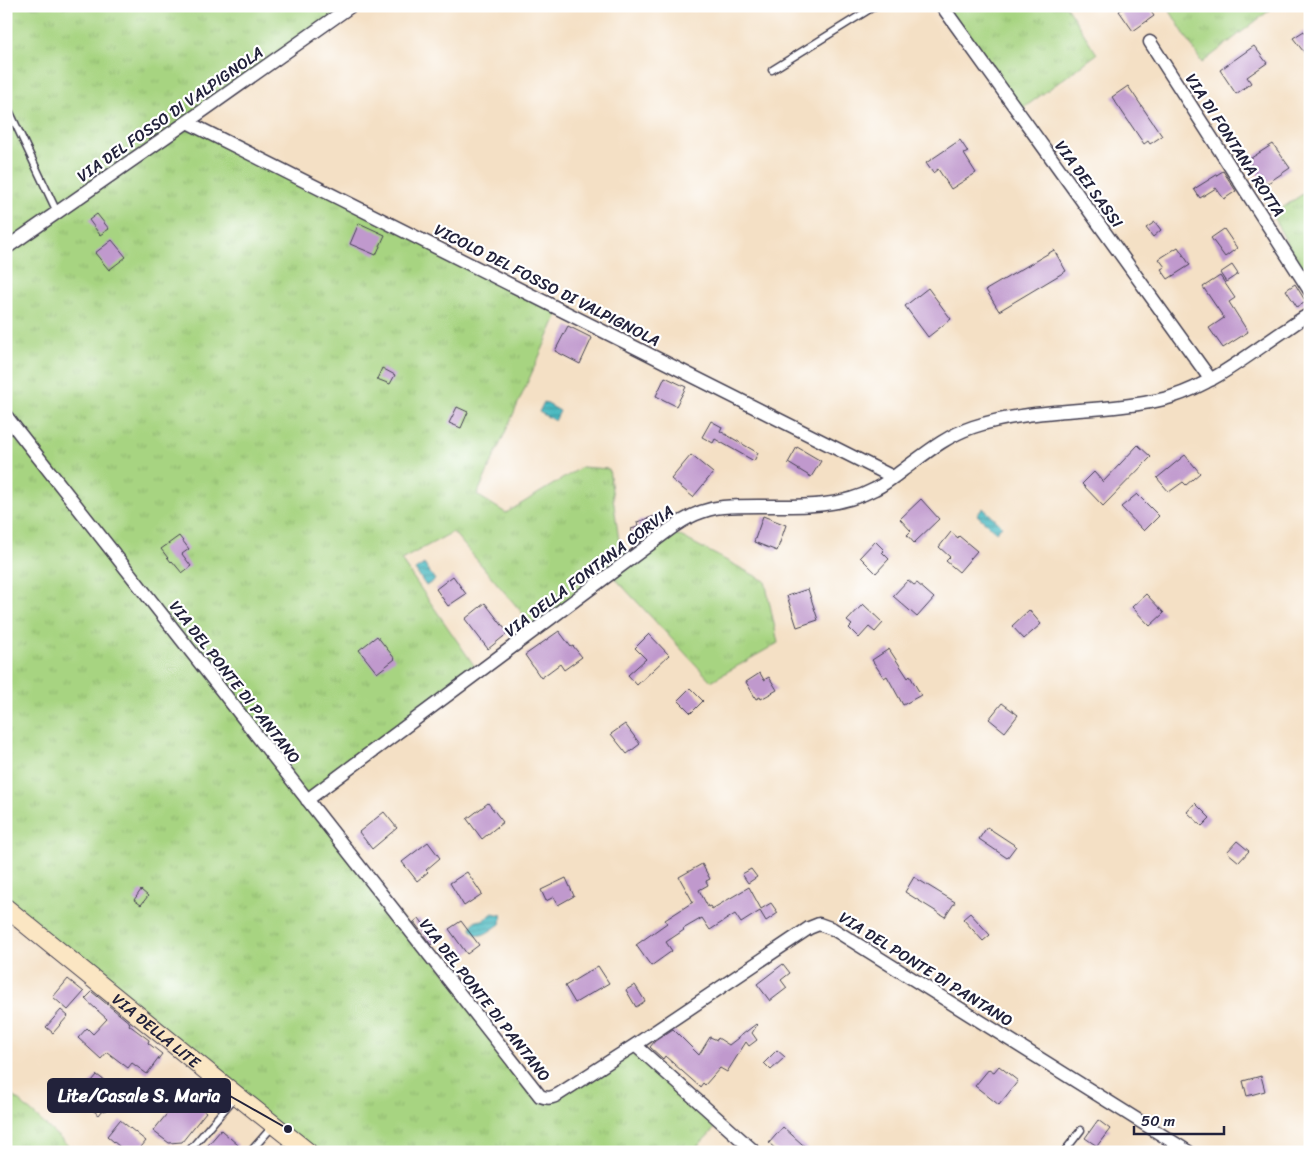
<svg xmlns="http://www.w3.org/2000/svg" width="1316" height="1158" viewBox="0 0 1316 1158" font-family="Sriracha,sans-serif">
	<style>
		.grass { fill: url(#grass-tufts); stroke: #647b5e }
		.water { fill: url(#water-rules); stroke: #366e7e }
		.building { fill: #c099cd }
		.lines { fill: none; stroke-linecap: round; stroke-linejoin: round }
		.lane-casing { stroke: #423e50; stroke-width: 9 }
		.street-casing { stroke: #423e50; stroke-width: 15 }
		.secondary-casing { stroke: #423e50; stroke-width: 20 }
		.lane { stroke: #fff; stroke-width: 6 }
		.street { stroke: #fff; stroke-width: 12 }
		.secondary { stroke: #fbe6c3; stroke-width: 18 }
		.labels { text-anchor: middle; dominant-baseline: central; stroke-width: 4.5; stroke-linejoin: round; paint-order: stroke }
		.street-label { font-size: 16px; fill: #22223b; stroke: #fff }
		.leader { fill: none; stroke: #22223b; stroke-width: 2 }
		.callout-dot { fill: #22223b; stroke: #fff; stroke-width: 2 }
		.callout { fill: #22223b; stroke: #22223b; stroke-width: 2 }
		.callout-label { font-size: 18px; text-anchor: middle; font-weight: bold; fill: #fff }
	</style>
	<defs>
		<pattern id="grass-tufts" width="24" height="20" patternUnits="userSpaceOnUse" patternTransform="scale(1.25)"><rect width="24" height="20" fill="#a7d481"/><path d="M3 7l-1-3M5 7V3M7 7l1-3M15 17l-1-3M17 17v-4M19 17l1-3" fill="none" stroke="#8fb670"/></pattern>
		<pattern id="water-rules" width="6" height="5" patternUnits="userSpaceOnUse" patternTransform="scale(1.25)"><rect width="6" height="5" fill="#4bbac1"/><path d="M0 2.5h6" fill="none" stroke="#3e979e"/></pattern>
	</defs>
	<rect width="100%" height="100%" fill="#fff"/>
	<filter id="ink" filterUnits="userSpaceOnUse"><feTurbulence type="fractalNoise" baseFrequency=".02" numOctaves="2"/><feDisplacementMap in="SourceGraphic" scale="10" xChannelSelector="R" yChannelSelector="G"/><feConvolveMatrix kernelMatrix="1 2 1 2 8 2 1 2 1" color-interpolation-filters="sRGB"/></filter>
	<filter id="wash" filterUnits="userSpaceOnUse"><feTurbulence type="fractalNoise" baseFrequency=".0096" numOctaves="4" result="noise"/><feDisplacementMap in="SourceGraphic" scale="20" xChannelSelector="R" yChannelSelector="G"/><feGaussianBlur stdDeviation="1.12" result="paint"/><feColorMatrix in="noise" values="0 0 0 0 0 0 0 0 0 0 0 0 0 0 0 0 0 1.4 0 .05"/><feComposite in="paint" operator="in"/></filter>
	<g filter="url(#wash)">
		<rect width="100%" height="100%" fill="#f4e0c5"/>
		<path class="grass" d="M6 6H351L187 122 560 310 477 495 506 513 582 467 609 469 620 548 636 555 669 530 765 581 778 643 711 681 611 574 536 629 453 532 401 560 480 674 308 800 544 1097 635 1045 721 1122 692 1152H306L6 908V32L13 28 6 14Z
			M942 6H1066L1097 54 1018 112Z
			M1167 6H1275L1202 63Z
			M1310 189V285L1272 215Z
			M6 1089 75 1152H6Z"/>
		<path class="water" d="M544 402 560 411 555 421 539 412Z
			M983 508 1002 526 996 532 977 515Z
			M424 564 435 580 426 586 415 570Z
			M493 913 502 915 500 924C492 929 477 944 471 928 473 921 476 921 482 920 486 919 490 915 493 913Z"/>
		<g id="blocks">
			<path class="building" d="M1126 6H1147L1154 16 1133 31 1119 11Z
				M1304 31 1310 39V60L1293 38Z
				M1254 46 1267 63 1247 77 1251 83 1236 94 1220 70Z
				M1128 86 1162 136 1150 144 1148 141 1144 144 1112 97Z
				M960 140 968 152 964 154 976 173 951 189 938 169 933 173 926 163Z
				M1273 144 1290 168 1265 185 1248 160Z
				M1223 171 1236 191 1224 199 1216 188 1200 198 1194 189Z
				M97 214 109 229 100 235 89 220Z
				M1155 222 1161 230 1153 237 1146 228Z
				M359 223 385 235 376 255 350 244Z
				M1224 229 1237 248 1225 257 1211 238Z
				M112 240 126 257 109 270 95 253Z
				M1178 247 1190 265 1168 279 1161 269 1165 267 1159 259Z
				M1054 250 1066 271 999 311 986 290Z
				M1232 265 1238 274 1226 282 1220 273Z
				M1220 276 1235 298 1229 302 1248 332 1223 348 1209 328 1224 318 1203 287Z
				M1295 284 1306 302 1297 307 1286 290Z
				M928 288 951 319 928 337 905 306Z
				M568 326 592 338 580 364 555 351Z
				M382 368 395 375 390 384 377 379Z
				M665 377 686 387 676 406 656 396Z
				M457 407 468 412 461 428 449 423Z
				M711 421 722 427 720 431 758 453 754 461 715 439 713 443 702 437Z
				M1138 445 1151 457 1103 506 1082 484 1094 472 1103 482Z
				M797 447 821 461 811 477 788 463Z
				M691 455 713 473 693 497 671 479Z
				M1185 455 1200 473 1186 485 1183 482 1169 492 1157 478Z
				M1137 494 1159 516 1144 531 1121 507Z
				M921 499 939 519 914 543 907 535 911 531 900 519Z
				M661 514 664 524 651 532V533L636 545 631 529 638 527 637 522Z
				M763 516 786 525 777 551 754 542Z
				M951 532 958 538 959 536 977 551 959 572 946 561 950 557 939 547Z
				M179 536 189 549 182 554 191 566 182 573 172 561 171 562 161 549Z
				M875 541 884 550 882 552 889 559 876 573 860 557Z
				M453 576 466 594 448 606 436 589Z
				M908 580 914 585 917 583 934 598 917 617 893 596Z
				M808 589 818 620 797 627 787 596Z
				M1146 594 1164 613 1150 626 1132 607Z
				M485 603 508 633 488 649 465 619Z
				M863 604 883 623 875 632 869 627 859 638 849 628 852 625 847 621Z
				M1029 610 1041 624 1024 639 1012 626Z
				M559 631 571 647 573 646 582 657 564 670 560 664 541 678 525 655Z
				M649 634 669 655 637 685 628 675 646 659 635 648Z
				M377 636 395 659 377 673 359 650Z
				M889 649 908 678 910 676 921 695 903 705 887 676 884 678 872 660Z
				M760 673 764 680 769 677 777 690 761 699 760 697 756 699 746 682Z
				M690 688 703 701 691 713 678 700Z
				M1002 703 1018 715 1005 732 989 719Z
				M625 724 640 744 627 754 611 734Z
				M488 803 503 822 482 839 467 819Z
				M1195 803 1210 818 1202 826 1187 812Z
				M384 812 397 828 372 849 359 832Z
				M987 827 1016 846 1007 858 979 839Z
				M1237 841 1249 851 1239 862 1227 852Z
				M428 842 440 858 426 870 428 872 417 881 402 862Z
				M702 864 710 879 706 881 708 885 699 890 708 907 710 906 712 909 749 887 761 909 771 903 778 913 766 921 760 911 741 923 735 914 710 930 702 918 683 929 684 930 666 942 672 951 651 966 636 945 667 923 665 920 693 902 679 877Z
				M751 869 757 877 748 883 742 874Z
				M467 872 482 894 464 906 450 883Z
				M914 877 955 902 945 917 905 892Z
				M566 878 574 896 558 905 554 897 546 901 541 890Z
				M141 890 148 896 141 905 134 900Z
				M970 913 990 935 983 941 963 919Z
				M419 918 436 941 431 945 414 922Z
				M461 921 479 945 467 954 449 929Z
				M783 964 790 973 781 980 787 988 770 1001 757 984Z
				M598 966 609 983 575 1003 565 986Z
				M68 979 84 992 68 1010 53 997Z
				M635 985 645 1001 636 1007 626 990Z
				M92 992 130 1023 129 1025 149 1040 148 1043 162 1054 147 1074 132 1063 128 1068 107 1052 101 1059 78 1038 87 1028 93 1034 107 1019 85 999Z
				M61 1010 68 1016 53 1033 46 1027Z
				M756 1024 757 1025 752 1033 757 1040 749 1046 746 1042 727 1072 720 1068 705 1085 703 1083 700 1087 665 1056 663 1059 650 1047 655 1041 673 1029 699 1055 710 1037 717 1040 718 1038 729 1045Z
				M777 1050 785 1057 771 1070 764 1063Z
				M999 1066 1018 1081 999 1105 975 1086 989 1069 994 1072Z
				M97 1075 120 1092 105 1111 103 1110 99 1115 79 1100 84 1094 82 1093Z
				M1261 1076 1265 1091 1247 1096 1243 1081Z
				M183 1094 206 1112 182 1142 169 1143 153 1131Z
				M120 1120 146 1141 137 1152H126L107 1136Z
				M1098 1120 1110 1129 1097 1146 1085 1138Z
				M783 1127 811 1152H779L769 1143Z
				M221 1130 238 1145 232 1152H202Z"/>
		</g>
	</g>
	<g filter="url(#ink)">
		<use href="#blocks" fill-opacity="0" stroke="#423e50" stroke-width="1"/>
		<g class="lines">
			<g class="lane-casing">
				<path id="lane" d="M772 70 875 6
					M6 104 57 212
					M188 1152 236 1096
					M250 1152 273 1126
					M1064 1152 1081 1130"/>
			</g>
			<g class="street-casing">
				<path id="street" d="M942 6 1211 380
					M1150 42 1310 291
					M187 122 893 477
					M6 248 187 122 351 6
					M6 416 540 1096C548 1099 552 1098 559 1094L635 1045 809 928 819 924 833 929 1189 1152
					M307 800 669 530C686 517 702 509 723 507 774 503 828 514 875 489 885 484 894 477 903 470 926 453 946 436 973 427 1021 411 1073 412 1123 406 1139 404 1155 402 1171 397 1211 385 1247 356 1281 333 1291 327 1300 319 1310 314
					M635 1045 755 1152"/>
			</g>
			<g class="secondary-casing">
				<g id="secondary">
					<path id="s1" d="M6 908 225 1086 308 1152"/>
				</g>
			</g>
			<use href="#lane" class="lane"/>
			<use href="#street" class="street"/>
			<use href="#secondary" class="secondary"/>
		</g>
	</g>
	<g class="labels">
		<g class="street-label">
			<text transform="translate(170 114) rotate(-35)">VIA DEL FOSSO DI VALPIGNOLA</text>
			<text transform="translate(1235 145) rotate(57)">VIA DI FONTANA ROTTA</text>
			<text transform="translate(1089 184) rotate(54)">VIA DEI SASSI</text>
			<text transform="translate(547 285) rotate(27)">VICOLO DEL FOSSO DI VALPIGNOLA</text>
			<text transform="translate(589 571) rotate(-37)">VIA DELLA FONTANA CORVIA</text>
			<text transform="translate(235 682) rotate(52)">VIA DEL PONTE DI PANTANO</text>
			<text transform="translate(926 969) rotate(32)">VIA DEL PONTE DI PANTANO</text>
			<text transform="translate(485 1000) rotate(52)">VIA DEL PONTE DI PANTANO</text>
			<text stroke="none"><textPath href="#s1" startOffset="194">VIA DELLA LITE</textPath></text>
		</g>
	</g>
	<path class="leader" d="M288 1129L230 1096"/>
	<circle class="callout-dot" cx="288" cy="1129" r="5"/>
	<rect class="callout" x="48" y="1079" width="182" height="33" rx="5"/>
	<g class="callout-label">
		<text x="139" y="1102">Lite/Casale S. Maria</text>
	</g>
	<rect width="1316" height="1158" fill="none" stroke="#fff" stroke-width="25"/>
	<path d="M1134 1126v8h90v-8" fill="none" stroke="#22223b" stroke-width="2.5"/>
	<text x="1141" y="1126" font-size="15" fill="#22223b" stroke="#ffffff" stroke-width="4" paint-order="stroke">50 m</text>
</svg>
